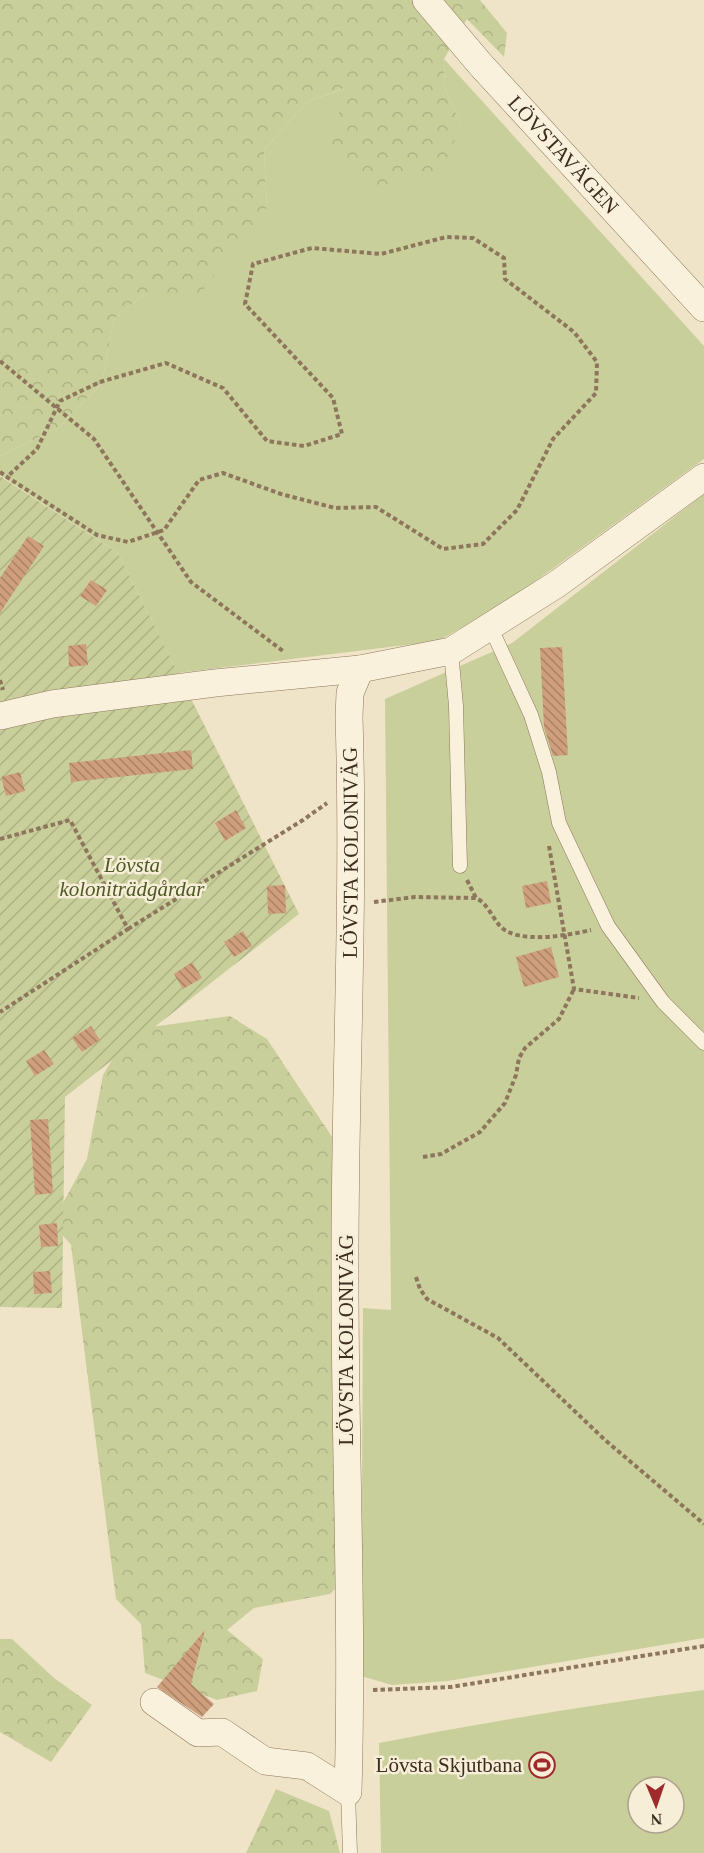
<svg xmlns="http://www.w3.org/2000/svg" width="704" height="1853" viewBox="0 0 704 1853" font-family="Georgia,serif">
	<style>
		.grass { fill: #c9cf9b; fill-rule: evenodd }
		.forest { fill: url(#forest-crowns) }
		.garden { fill: url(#garden-furrows) }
		.building { fill: url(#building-back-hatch) }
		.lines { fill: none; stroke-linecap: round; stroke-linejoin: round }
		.service-casing { stroke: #8d765c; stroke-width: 15 }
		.minor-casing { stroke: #8d765c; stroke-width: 28 }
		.path { stroke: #8d765c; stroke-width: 4; stroke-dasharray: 4.5 3; stroke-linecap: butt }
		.service { stroke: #faf1dc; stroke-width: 14 }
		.minor { stroke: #faf1dc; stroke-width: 27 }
		.labels { text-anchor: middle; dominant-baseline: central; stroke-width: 5; stroke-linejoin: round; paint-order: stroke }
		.street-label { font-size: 21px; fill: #3d2e20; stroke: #f7eed8 }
		.park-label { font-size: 21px; font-style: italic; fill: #4d5a26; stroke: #f7eed8 }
		.poi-label { font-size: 21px; fill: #3d2e20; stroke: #f7eed8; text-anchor: end }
	</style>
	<defs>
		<pattern id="forest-crowns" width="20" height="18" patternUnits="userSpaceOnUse" patternTransform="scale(1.5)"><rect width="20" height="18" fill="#c9cf9b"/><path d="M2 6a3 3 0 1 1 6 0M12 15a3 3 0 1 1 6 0" fill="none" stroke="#aeb285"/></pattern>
		<pattern id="garden-furrows" width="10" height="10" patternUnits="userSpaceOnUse" patternTransform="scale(1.5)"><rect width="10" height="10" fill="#c9cf9b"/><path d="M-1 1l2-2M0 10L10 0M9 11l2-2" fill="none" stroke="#aeb285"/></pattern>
		<pattern id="building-back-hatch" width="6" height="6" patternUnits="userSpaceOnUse" patternTransform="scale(1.5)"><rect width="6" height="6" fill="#cf9f7d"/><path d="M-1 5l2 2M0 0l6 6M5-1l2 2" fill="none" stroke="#a98266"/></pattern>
	</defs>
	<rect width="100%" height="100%" fill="#f0e4c8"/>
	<path class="grass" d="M444 59 704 346V459L508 601 438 641 178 673 118 553 0 475V456L58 428 102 383 114 319 147 292 267 207 264 150 308 101 346 88 461 125 445 88Z
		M704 494V1638L448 1681 392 1685 361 1676 363 1308 391 1310 385 699 512 643Z
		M704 1690V1853H381L379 1743C487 1722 595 1704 704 1690ZM638 1787H674V1823H638Z"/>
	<path class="forest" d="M0 0H480L507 33 504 57 467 19 444 59 445 88 461 125 442 170 372 188 330 150 345 88 308 101 264 150 267 207 197 298 147 292 114 319 102 383 58 428 0 456Z
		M230 1016 267 1039 334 1140 342 1507 366 1531 360 1564 330 1594 254 1608 227 1630 263 1659 257 1691 217 1700 145 1673 141 1624 116 1599 71 1245 52 1223 87 1159 103 1075 130 1030Z
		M0 1639H12L54 1678 92 1705 51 1762 0 1732Z
		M276 1789 329 1811 340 1853H246Z"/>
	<path class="garden" d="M0 476 118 553 299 914 65 1097 62 1308 0 1307Z"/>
	<path class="building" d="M28 536 44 546 0 613V578Z
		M91 580 107 590 96 606 80 596Z
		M86 644 88 665 69 667 68 646Z
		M562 647 568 755 553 756 544 727 540 648Z
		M191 750 193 769 71 782 69 763Z
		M20 772 25 791 6 796 1 777Z
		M236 810 246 828 225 841 215 823Z
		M547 881 551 903 526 908 522 886Z
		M285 885 286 913 268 914 267 886Z
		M243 931 252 946 234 957 224 942Z
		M551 947 559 977 524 987 516 957Z
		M192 962 202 978 183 989 174 974Z
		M91 1026 100 1040 82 1052 72 1038Z
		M44 1050 54 1064 35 1076 26 1061Z
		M48 1119 53 1193 35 1195 30 1120Z
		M57 1223 58 1246 41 1247 39 1225Z
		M50 1271 52 1293 34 1294 33 1272Z
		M205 1630 191 1684 214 1704 202 1717 157 1687Z"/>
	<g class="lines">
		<g class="service-casing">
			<path id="service" d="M490 626 531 715 549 772 559 823 608 926 663 1002 704 1043
				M451 651 456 706 460 866
				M348 1792 350 1853"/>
		</g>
		<g class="minor-casing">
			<g id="minor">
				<path id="s1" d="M426 0 480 64 704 308"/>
				<path d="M0 716 52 704 215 683 360 669 451 651 557 584 704 477"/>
				<path id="s2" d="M154 1702 198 1733 222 1732 265 1761 307 1766 348 1792C353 1623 345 1453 345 1284 344 1095 355 906 349 717L350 693 360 669"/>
			</g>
		</g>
		<path class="path" d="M0 361 94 439 191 582 283 651
			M0 472 7 477 97 535 128 542 164 530 199 480 223 473 281 494 335 508 376 507 443 549 483 544 517 510 553 439 596 393 597 362 574 332 505 279 504 258 473 238 446 237 381 254 312 248 253 264 245 304 333 398 342 434 304 446 267 441 223 388 166 363 100 382 60 401 37 449 7 477
			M0 680 3 690
			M0 839 70 820 128 929 0 1012
			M549 846 574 989 639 998
			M467 880 476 898
			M374 902 415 897 476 898C487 903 492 917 500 926 517 945 570 935 591 930
			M128 929 303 820 327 803
			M423 1157 441 1154 480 1132 505 1103 516 1075 519 1058 525 1048 559 1019 574 989
			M416 1277 420 1289 427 1299 498 1338 605 1440 704 1524
			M373 1690 451 1687 704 1646"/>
		<use href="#service" class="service"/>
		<use href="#minor" class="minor"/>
	</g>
	<defs>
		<g id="stadium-ring" transform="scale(1.35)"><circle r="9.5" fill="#f7eed8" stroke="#9e2a2b" stroke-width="1.5"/><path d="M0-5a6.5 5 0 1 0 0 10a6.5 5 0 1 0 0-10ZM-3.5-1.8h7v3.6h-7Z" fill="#9e2a2b"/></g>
	</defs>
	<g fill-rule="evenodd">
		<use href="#stadium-ring" x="542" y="1765"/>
	</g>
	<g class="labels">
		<g class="street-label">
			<text stroke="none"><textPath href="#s1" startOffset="207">LÖVSTAVÄGEN</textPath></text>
			<text stroke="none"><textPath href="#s2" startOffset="1160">LÖVSTA KOLONIVÄG</textPath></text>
			<text transform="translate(346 1340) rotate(-90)">LÖVSTA KOLONIVÄG</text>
		</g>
		<g class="park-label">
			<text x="132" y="865">Lövsta<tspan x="132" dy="24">koloniträdgårdar</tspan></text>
		</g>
		<g class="poi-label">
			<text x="522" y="1765">Lövsta Skjutbana</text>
		</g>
	</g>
	<g transform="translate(656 1805) rotate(178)"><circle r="28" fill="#f7eed8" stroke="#ada18e" stroke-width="1.5"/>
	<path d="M0-4.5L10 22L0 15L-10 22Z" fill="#9e2a2b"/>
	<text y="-9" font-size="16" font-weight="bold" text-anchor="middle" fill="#3d2e20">N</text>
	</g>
</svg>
